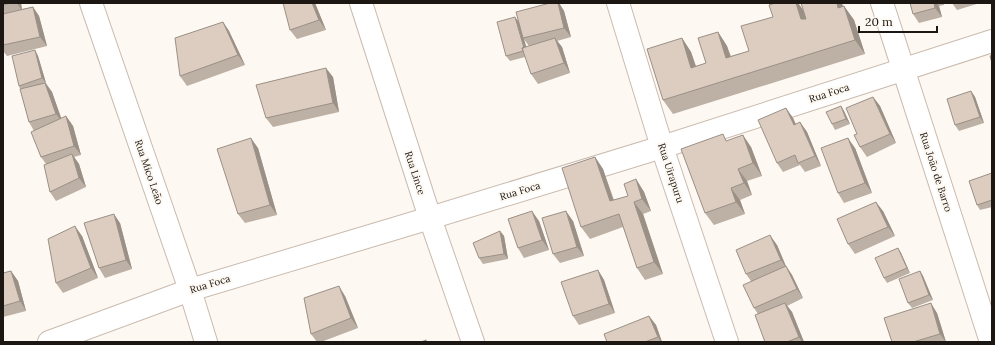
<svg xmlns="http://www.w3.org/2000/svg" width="995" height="345" viewBox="0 0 995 345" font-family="Lora,serif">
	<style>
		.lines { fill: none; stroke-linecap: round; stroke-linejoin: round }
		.minor-casing { stroke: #cabbae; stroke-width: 24 }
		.tertiary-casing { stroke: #cabbae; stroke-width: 24 }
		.minor { stroke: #fff; stroke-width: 22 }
		.tertiary { stroke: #fff; stroke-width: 22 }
		.wall { fill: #bdb0a5; fill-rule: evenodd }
		.shaded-wall { fill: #9a9086 }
		.building { fill: #dccdc0; stroke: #9a9086 }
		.labels { text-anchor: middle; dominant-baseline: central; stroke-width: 4; stroke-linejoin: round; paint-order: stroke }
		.street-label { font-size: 10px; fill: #1c1712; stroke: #fef8f2 }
	</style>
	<rect width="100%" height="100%" fill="#fef8f2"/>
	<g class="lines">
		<g class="minor-casing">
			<path id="minor" d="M361 3 430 218 473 342
				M618 3 662 147 727 342
				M882 3 991 342
				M49 342 190 290"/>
		</g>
		<g class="tertiary-casing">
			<path id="tertiary" d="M91 3 190 290 206 342
				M190 290 430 218 662 147 992 41"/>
		</g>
		<use href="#minor" class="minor"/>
		<use href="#tertiary" class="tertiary"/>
	</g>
	<path class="wall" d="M3 3H21L22 9 33 7 39 16 47 46 7 56 3 51Z
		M315 3 326 30 297 39 290 30Z
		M550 3H559L564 11 571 37 557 41 562 47 570 73 538 84 531 74 525 57 510 61 506 56 519 22 523 35ZM523 38 529 46 526 47Z
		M775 3H798L803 11 844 6 854 20 865 54 673 114 663 100 682 38 691 52 696 66 706 63 718 32 727 46 731 56 749 51 773 17Z
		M910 3H944V5L939 6 942 17 919 23 913 14Z
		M952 3H980L957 10Z
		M223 22 229 31 245 65 187 86 180 76Z
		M35 50 38 56 46 83 52 92 61 119 66 116 73 126 81 155 74 157 79 164 86 187 56 201 50 192 46 164 41 157 34 131 29 122 20 89 19 86Z
		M333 77 339 112 273 127 266 118Z
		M971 91 975 97 984 123 959 131 955 125Z
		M873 97 880 106 896 143 867 157 860 147 857 134Z
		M841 106 844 111 850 124 835 130 832 124Z
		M786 108 793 118 796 124 800 122 807 132 821 166 805 172 800 165 783 172 777 163Z
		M728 141 751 147 762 176 747 181 752 195 740 200 745 214 714 225 705 213Z
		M258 148 277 215 245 223 238 214Z
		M855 148 872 193 844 203 838 193Z
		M595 157 603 169 614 200 628 196 636 179 644 192 651 211 643 214 663 274 645 280 637 268 623 227 590 239 581 227Z
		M992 173V207L980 210 977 205Z
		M883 211 895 236 855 254 848 244Z
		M539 221 549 250 524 258 518 248Z
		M573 221 584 256 560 263 553 254Z
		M120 223 132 269 105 278 99 268Z
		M500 231 504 236 508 259 483 264 479 258Z
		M82 236 98 278 63 293 56 283Z
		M777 245 786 266 792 275 803 298 787 306 792 312 804 342H765L758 314 754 308 751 281 746 274Z
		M898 248 901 253 910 273 887 283 884 278Z
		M598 270 604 280 615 313 579 325 573 316Z
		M11 271 18 281 26 311 3 317V273Z
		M920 271 923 276 933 300 912 308 908 303Z
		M345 296 358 328 321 342H317L311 334Z
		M937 313 946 342H892Z
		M649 316 656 325 662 342H607Z"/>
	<path class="shaded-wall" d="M17 3H21L22 11Z
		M312 3H315L326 30 319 20Z
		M558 3H559L564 11 571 37 564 28Z
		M796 3H798L804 11 810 33 801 19Z
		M837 3H842L848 22 838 8Z
		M934 3H937L939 6 942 17 935 8Z
		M844 6 854 20 865 54 855 40Z
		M33 7 39 16 47 46 40 37Z
		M515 17 519 22 529 56 525 50Z
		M223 22 229 31 245 65 238 55Z
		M718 32 727 46 735 72 726 58Z
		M555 38 562 47 570 73 564 63Z
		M682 38 691 52 701 82 691 68Z
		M35 50 38 56 46 83 42 78Z
		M326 68 333 77 339 112 333 103Z
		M45 83 52 92 63 123 56 114Z
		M971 91 975 97 984 123 980 117Z
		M873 97 880 106 896 143 890 134Z
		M841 106 844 111 850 124 846 119Z
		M786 108 793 118 800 135 794 125Z
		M66 116 73 126 81 155 74 146Z
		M800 122 807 132 821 166 815 156Z
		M743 135 751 147 762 176 753 163Z
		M251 138 258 148 277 215 270 205Z
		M848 138 855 148 872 193 865 183Z
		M72 154 79 164 86 187 79 178Z
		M595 157 603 169 618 214 610 201Z
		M738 169 747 181 752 195 744 183Z
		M636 179 644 192 651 211 642 199Z
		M731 188 740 200 745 214 736 202Z
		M634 202 643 214 663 274 654 262Z
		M876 202 883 211 895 236 888 227Z
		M532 211 539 221 549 250 542 240Z
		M566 211 573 221 584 256 577 247Z
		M114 214 120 223 132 269 126 260Z
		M75 226 82 236 98 278 91 268Z
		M500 231 504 236 508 259 504 254Z
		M770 235 777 245 787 269 781 260Z
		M898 248 901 253 910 273 907 268Z
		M786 266 792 275 803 298 797 289Z
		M598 270 604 280 615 313 609 304Z
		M11 271 18 281 26 311 20 301Z
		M920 271 923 276 933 300 929 295Z
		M339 286 345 296 358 328 351 318Z
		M785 303 792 312 804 342H802L799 337Z
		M931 303 937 313 946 342 940 334Z
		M649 316 656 325 662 342H661L658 337Z"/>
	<path class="building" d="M3 3H10L3 5Z
		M283 3H312L319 20 290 30Z
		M550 3H558L564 28 523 38 516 12Z
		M775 3H796L801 19H806L801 3H837L838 8 844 6 855 40 663 100 647 49 682 38 691 68 706 63 698 38 718 32 726 58 749 51 741 26 773 17 769 5Z
		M910 3H934L935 8 913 14Z
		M33 7 40 37 3 45V14Z
		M515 17 524 48H522L523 51 506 56 497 22Z
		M223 22 238 55 180 76 175 38Z
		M555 38 564 63 531 74 522 48Z
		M35 50 42 78 19 86 12 56Z
		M992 55V63L990 56Z
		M326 68 333 103 266 118 256 85Z
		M45 83 56 114 29 122 20 89Z
		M971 91 980 117 955 125 947 99Z
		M873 97 890 134 860 147 854 135 857 134 846 108Z
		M841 106 846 119 832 124 826 112Z
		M786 108 794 125 800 122 815 156 798 163 795 155 777 163 758 120Z
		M66 116 74 146 41 157 31 132Z
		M723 134 726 141 743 135 753 163 738 169 744 183 731 188 736 202 705 213 681 149Z
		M251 138 270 205 238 214 217 149Z
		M848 138 865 183 838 193 821 148Z
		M72 154 79 178 50 192 44 165Z
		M595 157 610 201 628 196 624 184 636 179 642 199 634 202 654 262 637 268 619 214 581 227 562 168Z
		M992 173V200L977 205 969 181Z
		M876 202 888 227 848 244 837 219Z
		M532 211 542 240 518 248 508 219Z
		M566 211 577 247 553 254 542 218Z
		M114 214 126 260 99 268 84 223Z
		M75 226 91 268 56 283 48 239Z
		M500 231 504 254 479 258 473 243Z
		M770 235 781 260 746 274 736 250Z
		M898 248 907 268 884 278 875 258Z
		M786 266 797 289 754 308 743 285Z
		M598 270 609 304 573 316 561 282Z
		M11 271 20 301 3 306V273Z
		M920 271 929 295 908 303 899 279Z
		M339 286 351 318 311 334 304 298Z
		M785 303 799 337 787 342H765L755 315Z
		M931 303 940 334 913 342H892L884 318Z
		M649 316 658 337 645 342H607L604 334Z
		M426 340 427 342H421Z"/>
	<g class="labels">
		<g class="street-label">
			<text transform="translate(829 93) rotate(-18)">Rua Foca</text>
			<text transform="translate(149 172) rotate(71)">Rua Mico Leão</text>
			<text transform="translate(936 172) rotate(72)">Rua João de Barro</text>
			<text transform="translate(415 173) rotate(72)">Rua Lince</text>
			<text transform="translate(671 173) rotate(72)">Rua Uirapuru</text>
			<text transform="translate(520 191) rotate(-17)">Rua Foca</text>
			<text transform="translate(210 284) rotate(-17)">Rua Foca</text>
		</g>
	</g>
	<rect width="995" height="345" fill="none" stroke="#1c1712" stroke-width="8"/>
	<path d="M859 26v6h78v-6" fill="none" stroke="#1c1712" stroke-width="2"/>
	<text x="865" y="26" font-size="12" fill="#1c1712" stroke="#fef8f2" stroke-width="3" paint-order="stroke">20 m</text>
</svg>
